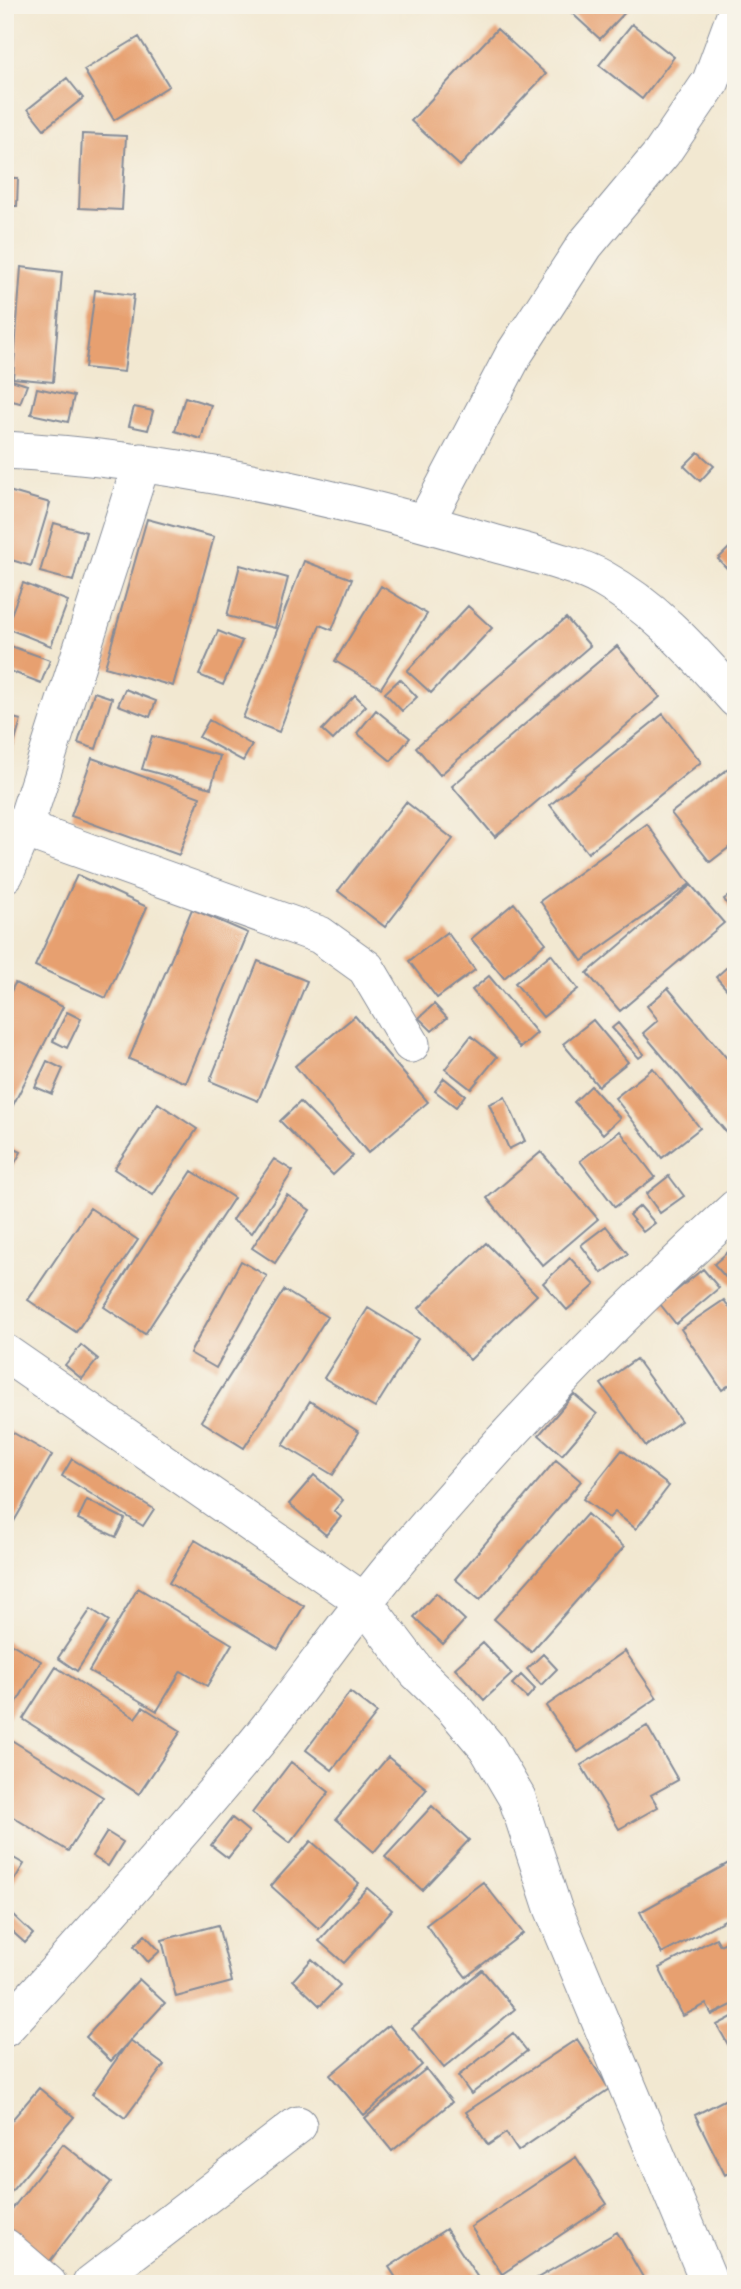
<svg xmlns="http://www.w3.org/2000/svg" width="741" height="2289" viewBox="0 0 741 2289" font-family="'Indie Flower',sans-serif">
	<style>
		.building { fill: #e7a06f }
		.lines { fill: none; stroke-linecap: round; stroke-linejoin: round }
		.minor-casing { stroke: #868c98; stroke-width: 39 }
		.minor { stroke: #fff; stroke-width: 37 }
	</style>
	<rect width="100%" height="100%" fill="#f7f3e8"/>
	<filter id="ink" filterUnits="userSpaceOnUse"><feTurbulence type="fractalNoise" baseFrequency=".0143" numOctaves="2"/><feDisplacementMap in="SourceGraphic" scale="14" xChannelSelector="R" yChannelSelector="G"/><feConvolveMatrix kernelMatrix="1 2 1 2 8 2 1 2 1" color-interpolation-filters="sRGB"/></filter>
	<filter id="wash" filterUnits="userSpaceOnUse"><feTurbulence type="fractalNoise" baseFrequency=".00686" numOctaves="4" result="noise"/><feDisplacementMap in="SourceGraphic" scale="28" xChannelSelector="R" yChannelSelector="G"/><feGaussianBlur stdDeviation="1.57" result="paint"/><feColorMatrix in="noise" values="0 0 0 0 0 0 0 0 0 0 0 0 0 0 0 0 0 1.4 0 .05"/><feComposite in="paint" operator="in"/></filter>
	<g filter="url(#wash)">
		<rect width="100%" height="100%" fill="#f2e8d1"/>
		<g id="blocks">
			<path class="building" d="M563 5H632L600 39Z
				M632 24 674 57 642 99 599 65Z
				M497 29 546 74 460 166 411 121Z
				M139 37 169 86 114 120 84 70Z
				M67 78 83 98 44 129 28 109Z
				M82 134 126 136 122 210 79 208Z
				M5 178H18L17 206H5Z
				M21 267 62 272 53 382 13 378Z
				M95 290 134 295 124 372 85 368Z
				M5 378 27 385 20 403 5 399Z
				M37 388 74 396 68 422 31 414Z
				M185 397 211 405 201 439 175 431Z
				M134 407 153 411 148 430 129 426Z
				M698 452 714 466 700 481 684 466Z
				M5 490 50 503 31 566 5 558Z
				M147 519 214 537 173 686 105 667Z
				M54 523 86 532 73 581 40 572Z
				M736 541V578L718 559Z
				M304 561 352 579 332 630 320 625 279 732 243 718Z
				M240 565 288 578 275 628 227 616Z
				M23 583 68 601 51 646 6 628Z
				M381 586 427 614 381 688 335 661Z
				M468 606 492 628 431 693 407 671Z
				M566 618 590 646 440 775 416 747Z
				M218 631 242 641 223 685 199 675Z
				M5 644 50 660 41 683 5 669Z
				M617 646 660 697 495 837 452 786Z
				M400 679 417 697 402 711 385 693Z
				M125 689 156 701 150 717 118 705Z
				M94 692 112 698 96 749 78 743Z
				M355 695 366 706 333 740 322 730Z
				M376 710 410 738 391 761 357 733Z
				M663 714 701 762 588 853 550 805Z
				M5 716 21 720 6 773H5Z
				M209 720 252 745 243 761 199 737Z
				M152 736 220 756 211 788 142 769Z
				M92 758 200 797 179 855 71 816Z
				M732 766 736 771V842L710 862 671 813Z
				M406 802 453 839 385 927 338 891Z
				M647 824 690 884 582 961 540 901Z
				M77 875 147 907 106 998 35 966Z
				M691 885 724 923 620 1011 587 973Z
				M736 891V913L733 914 724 899Z
				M514 903 546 943 504 978 471 939Z
				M192 909 248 933 186 1083 129 1059Z
				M447 932 475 970 437 998 409 961Z
				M551 954 578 989 543 1017 515 983Z
				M736 959V1000L716 977Z
				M258 961 307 981 258 1101 210 1081Z
				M489 976 537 1033 520 1048 472 990Z
				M15 983 63 1007 7 1117 5 1003Z
				M668 988 736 1069V1126L727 1133 643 1033 658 1020 647 1006Z
				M434 1004 447 1018 432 1031 419 1018Z
				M67 1012 81 1019 67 1048 53 1041Z
				M355 1016 428 1102 368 1153 295 1066Z
				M593 1020 628 1062 598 1086 563 1044Z
				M618 1023 644 1054 639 1058 612 1028Z
				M471 1036 497 1057 471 1089 445 1069Z
				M47 1061 63 1069 52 1094 35 1087Z
				M653 1068 700 1128 662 1158 615 1098Z
				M444 1078 465 1095 456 1107 435 1091Z
				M591 1086 620 1118 603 1134 574 1102Z
				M505 1097 525 1141 509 1149 489 1104Z
				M300 1102 353 1156 333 1175 280 1121Z
				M158 1103 197 1129 153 1195 114 1169Z
				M620 1131 655 1177 615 1207 580 1161Z
				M5 1144 21 1152 5 1181Z
				M541 1152 598 1219 543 1266 487 1198Z
				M274 1159 293 1171 252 1233 232 1220Z
				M192 1171 234 1198 145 1334 104 1307Z
				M669 1176 684 1196 660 1213 646 1194Z
				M287 1195 310 1210 275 1263 252 1248Z
				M640 1206 655 1223 643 1232 629 1215Z
				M90 1208 138 1240 76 1332 28 1300Z
				M606 1226 628 1254 602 1273 581 1245Z
				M486 1243 537 1295 470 1360 419 1308Z
				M736 1245V1289L714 1264Z
				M570 1258 595 1285 567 1310 543 1283Z
				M241 1261 267 1276 216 1368 190 1353Z
				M703 1269 719 1288 676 1324 660 1304Z
				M284 1290 327 1317 244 1448 201 1421Z
				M724 1300 736 1317V1380L722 1390 681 1329Z
				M368 1308 418 1339 375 1408 324 1378Z
				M81 1345 98 1359 82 1379 65 1365Z
				M636 1359 681 1421 646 1446 601 1384Z
				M574 1394 597 1414 562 1455 539 1435Z
				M310 1401 359 1432 333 1475 283 1445Z
				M5 1428 52 1455 5 1537Z
				M622 1450 669 1486 636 1529 615 1512 609 1518 583 1499Z
				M72 1459 154 1509 143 1526 62 1476Z
				M556 1460 581 1481 480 1600 455 1579Z
				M314 1475 343 1500 334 1511 341 1517 326 1535 289 1504Z
				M87 1500 125 1519 116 1537 78 1519Z
				M587 1514 624 1547 531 1652 494 1619Z
				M195 1540 304 1606 278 1649 169 1583Z
				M138 1588 232 1644 207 1686 181 1671 157 1711 89 1671Z
				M436 1593 465 1620 443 1644 414 1617Z
				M91 1609 109 1621 77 1671 58 1658Z
				M5 1640 41 1661 5 1722Z
				M483 1643 512 1674 484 1700 455 1668Z
				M625 1651 657 1698 578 1752 546 1706Z
				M543 1654 557 1669 541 1685 527 1669Z
				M56 1667 135 1718 143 1707 181 1731 139 1794 23 1719Z
				M521 1675 535 1689 527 1698 512 1684Z
				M350 1692 377 1713 332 1770 306 1750Z
				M647 1726 678 1780 651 1795 658 1807 619 1829 581 1765Z
				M5 1736 103 1797 68 1851 5 1812Z
				M388 1757 427 1789 374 1852 336 1819Z
				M291 1762 329 1792 290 1843 252 1813Z
				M432 1806 469 1840 422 1890 385 1857Z
				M232 1818 249 1832 228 1858 211 1845Z
				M107 1832 123 1842 108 1866 92 1856Z
				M311 1841 359 1883 319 1929 271 1886Z
				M5 1853 24 1864 10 1887 5 1884Z
				M736 1859V1914L662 1954 640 1912Z
				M483 1882 523 1933 466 1977 426 1925Z
				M367 1888 392 1910 344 1963 319 1941Z
				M12 1914 33 1934 25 1943 5 1925Z
				M218 1925 232 1982 176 1997 162 1940Z
				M145 1935 160 1951 148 1962 134 1946Z
				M736 1937V2003L712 2015 706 2004 683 2016 659 1968 716 1938 720 1945Z
				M312 1959 340 1985 320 2006 293 1980Z
				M482 1970 515 2009 444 2068 412 2028Z
				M139 1979 165 2003 111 2061 86 2037Z
				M736 2015V2059L717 2025Z
				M389 2025 422 2065 364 2115 330 2075Z
				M513 2033 527 2051 471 2094 458 2076Z
				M577 2039 609 2089 518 2151 506 2133 488 2145 466 2112Z
				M130 2040 164 2065 125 2118 92 2094Z
				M426 2069 452 2102 392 2151 365 2118Z
				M39 2088 74 2117 5 2199V2128Z
				M736 2094V2169L725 2175 695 2115Z
				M63 2144 111 2182 46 2266 5 2234V2218Z
				M576 2157 607 2204 502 2274 471 2227Z
				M446 2229 482 2284H400L389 2267Z
				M617 2232 644 2279 635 2284H527Z"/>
		</g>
	</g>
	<g filter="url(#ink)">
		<use href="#blocks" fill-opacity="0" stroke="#868c98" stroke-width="2"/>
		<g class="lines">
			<g class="minor-casing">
				<path id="minor" d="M5 450C169 459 326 494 483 540 515 550 576 563 603 579 657 609 695 654 736 699
					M425 523 514 354 585 245 662 153 711 81 736 13
					M24 829 320 935 366 968 411 1044
					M5 874 24 829 142 462
					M5 1353 363 1601 417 1672 453 1707 487 1747 517 1798 553 1908 710 2284
					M5 2028C91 1934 176 1840 257 1742 307 1680 351 1615 403 1554 507 1432 617 1316 736 1208
					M5 2247 48 2284
					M91 2284 298 2125"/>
			</g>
			<use href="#minor" class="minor"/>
		</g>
	</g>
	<rect width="741" height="2289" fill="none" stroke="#f7f3e8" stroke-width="28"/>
</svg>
